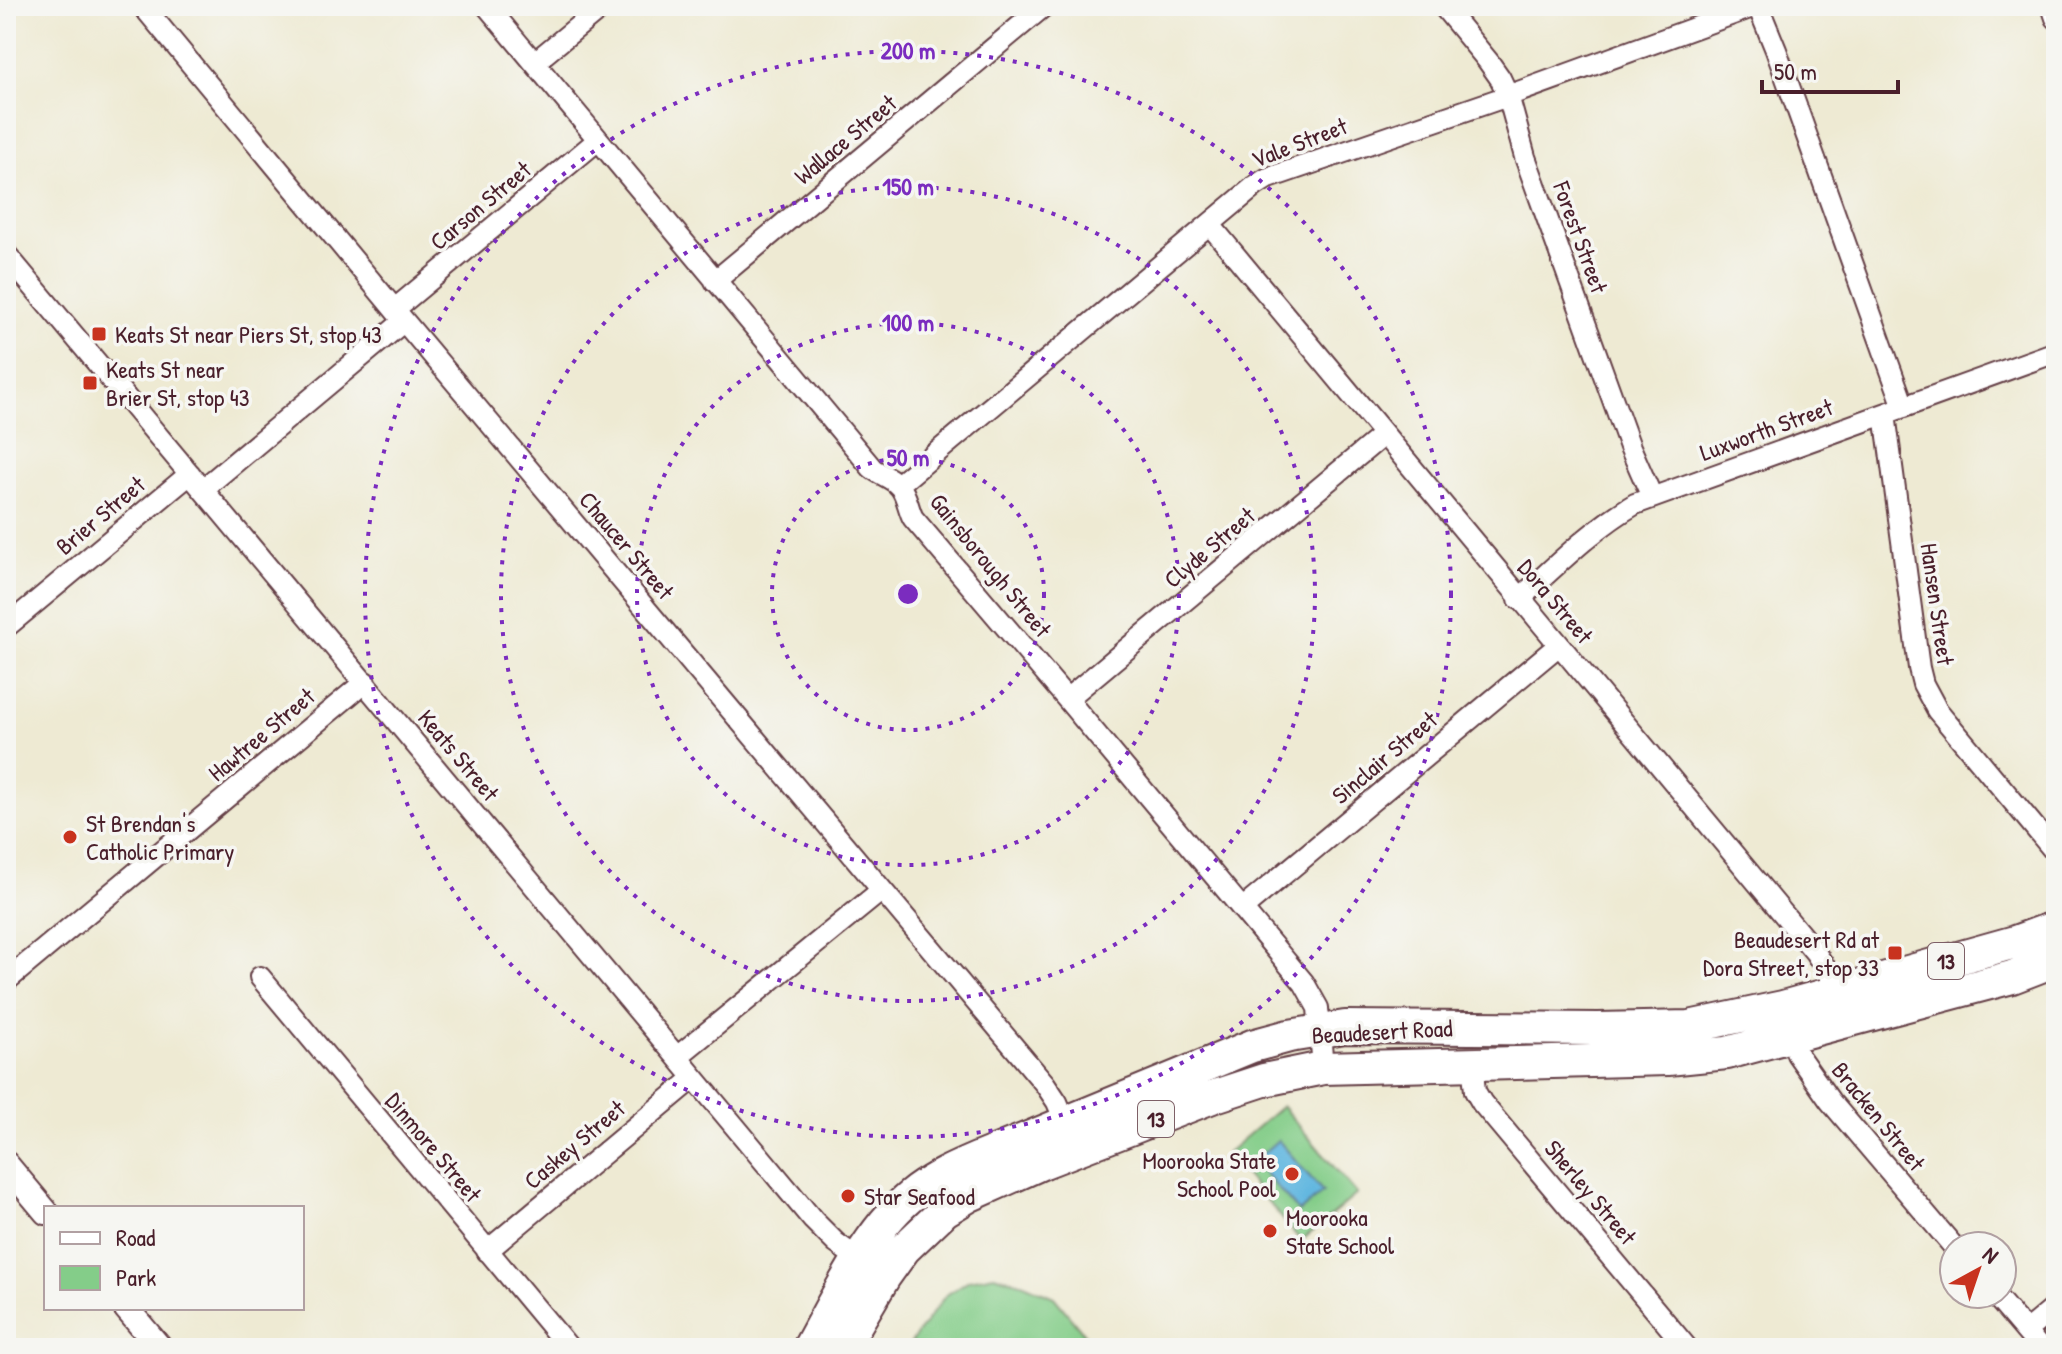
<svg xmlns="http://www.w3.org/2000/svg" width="2062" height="1354" viewBox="0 0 2062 1354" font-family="'Patrick Hand',sans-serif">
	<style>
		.green { fill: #84cd89; stroke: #67765a; stroke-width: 2 }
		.water { fill: #63b8e0; stroke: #566c86; stroke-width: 2 }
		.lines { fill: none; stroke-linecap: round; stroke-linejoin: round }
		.minor-casing { stroke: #633d44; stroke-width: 24 }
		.tertiary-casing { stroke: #633d44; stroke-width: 28 }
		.trunk-casing { stroke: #633d44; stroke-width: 36 }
		.minor { stroke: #fff; stroke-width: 20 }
		.tertiary { stroke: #fff; stroke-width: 24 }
		.trunk { stroke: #fff; stroke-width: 32 }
		.ring { fill: none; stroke: #7b2cbf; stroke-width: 4; stroke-dasharray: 4 8 }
		.poi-dot { fill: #c8321e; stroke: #f6f6f2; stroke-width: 3 }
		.labels { text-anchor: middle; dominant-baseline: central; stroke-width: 7; stroke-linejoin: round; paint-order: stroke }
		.shield { fill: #f6f6f2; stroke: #7e6067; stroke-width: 2 }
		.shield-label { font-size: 22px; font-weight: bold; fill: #4a1f2b }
		.street-label { font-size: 24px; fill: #4a1f2b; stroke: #f6f6f2 }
		.poi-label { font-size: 24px; fill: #4a1f2b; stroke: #f6f6f2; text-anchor: start }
		.centre { fill: #7b2cbf; stroke: #f6f6f2; stroke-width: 4 }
		.ring-label { font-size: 24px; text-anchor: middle; font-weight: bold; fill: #7b2cbf; stroke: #f6f6f2; stroke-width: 7; stroke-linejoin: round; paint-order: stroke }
	</style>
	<rect width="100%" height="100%" fill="#f6f6f2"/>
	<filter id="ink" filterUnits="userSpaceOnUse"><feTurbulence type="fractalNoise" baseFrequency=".0125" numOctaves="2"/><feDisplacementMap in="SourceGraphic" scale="16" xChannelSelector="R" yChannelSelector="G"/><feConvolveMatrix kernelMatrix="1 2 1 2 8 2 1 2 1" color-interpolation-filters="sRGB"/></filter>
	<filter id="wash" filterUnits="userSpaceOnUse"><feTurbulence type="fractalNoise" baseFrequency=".006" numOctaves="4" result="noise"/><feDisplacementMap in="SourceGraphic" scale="32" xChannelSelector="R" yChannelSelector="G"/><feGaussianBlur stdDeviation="1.8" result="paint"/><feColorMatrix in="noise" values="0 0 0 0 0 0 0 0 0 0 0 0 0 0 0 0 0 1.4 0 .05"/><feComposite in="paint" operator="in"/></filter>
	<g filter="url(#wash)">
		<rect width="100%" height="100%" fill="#eeead3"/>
		<path class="green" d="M1282 1106 1357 1194 1301 1241 1227 1153Z
			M994 1275 1022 1283 1054 1297 1086 1336 1090 1348H907L945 1296 969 1280Z"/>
		<path class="water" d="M1278 1140 1323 1192 1299 1212 1254 1161Z"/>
	</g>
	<g filter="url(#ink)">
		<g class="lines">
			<g class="minor-casing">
				<path id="minor" d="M143 6 404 321 1045 1084 1057 1102 1065 1121
					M487 6 872 468C880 475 893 478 900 487 907 495 908 509 913 518L1067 699 1304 983 1318 1008 1323 1068
					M1443 6 1488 61 1500 78 1508 95 1525 157 1630 447 1652 497
					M1758 6 1776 50 1904 407
					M2052 6 2056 18
					M535 62 603 6
					M1210 225 1815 952 1829 974 1838 1000
					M6 254 813 1220 836 1243 867 1265
					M715 281 1044 6
					M395 309 598 140
					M1885 414 1919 668 1923 684 1937 710 2056 853
					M898 485 1255 186 1266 179 1499 99 1755 6
					M203 489 404 321
					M1519 599C1556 566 1592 529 1635 504L2056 352
					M6 627 190 474
					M1067 699 1383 435
					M1242 909 1559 645
					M260 977 569 1348
					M6 981 365 682
					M1789 1028 1797 1054 1830 1101 1954 1247
					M677 1057 882 890
					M1472 1063 1475 1091 1482 1103 1687 1348
					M487 1251 694 1078
					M1994 1294 2040 1348
					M2026 1331 2056 1306"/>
			</g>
			<g class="tertiary-casing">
				<path id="tertiary" d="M6 1164 46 1212
					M126 1308 160 1348"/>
			</g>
			<g class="trunk-casing">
				<path id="trunk" d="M809 1348C838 1296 869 1227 917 1191 936 1177 956 1168 977 1159L1252 1046 1289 1036 1345 1027 1598 1029 1689 1027 1783 1007 2015 942 2056 927
					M842 1348 884 1277 904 1249 945 1210 968 1196 1044 1162 1212 1097 1264 1080 1323 1068 1668 1059 1727 1053 2012 977 2056 960"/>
			</g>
			<use href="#minor" class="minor"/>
			<use href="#tertiary" class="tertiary"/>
			<use href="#trunk" class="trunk"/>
		</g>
	</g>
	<g class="ring">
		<circle cx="908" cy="594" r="136"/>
		<circle cx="908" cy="594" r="271"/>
		<circle cx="908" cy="594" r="407"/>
		<circle cx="908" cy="594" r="543"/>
	</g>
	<g class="poi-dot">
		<rect x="91" y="326" width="16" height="16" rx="4"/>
		<rect x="82" y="375" width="16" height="16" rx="4"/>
		<circle cx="70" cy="837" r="8"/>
		<rect x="1887" y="945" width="16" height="16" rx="4"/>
		<circle cx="1292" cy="1174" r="8"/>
		<circle cx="848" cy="1196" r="8"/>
		<circle cx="1270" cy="1231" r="8"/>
	</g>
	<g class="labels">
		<g class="shield">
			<rect x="1928" y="943" width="36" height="36" rx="6"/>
			<rect x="1138" y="1101" width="36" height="36" rx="6"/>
		</g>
		<g class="shield-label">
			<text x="1946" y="961">13</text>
			<text x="1156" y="1119">13</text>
		</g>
		<g class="street-label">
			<text transform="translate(845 139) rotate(-40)">Wallace Street</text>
			<text transform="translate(1299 142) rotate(-21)">Vale Street</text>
			<text transform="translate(480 205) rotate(-40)">Carson Street</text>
			<text transform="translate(1581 237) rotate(70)">Forest Street</text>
			<text transform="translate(1766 429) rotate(-20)">Luxworth Street</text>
			<text transform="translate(100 515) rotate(-40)">Brier Street</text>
			<text transform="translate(627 545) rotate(50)">Chaucer Street</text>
			<text transform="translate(1209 547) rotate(-40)">Clyde Street</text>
			<text transform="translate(991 565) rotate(51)">Gainsborough Street</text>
			<text transform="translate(1556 601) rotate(50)">Dora Street</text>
			<text transform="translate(1938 604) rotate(82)">Hansen Street</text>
			<text transform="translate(261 734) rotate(-40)">Hawtree Street</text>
			<text transform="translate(459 755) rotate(50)">Keats Street</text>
			<text transform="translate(1384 757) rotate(-40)">Sinclair Street</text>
			<text transform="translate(1382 1031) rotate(-3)">Beaudesert Road</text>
			<text transform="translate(1879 1116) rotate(51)">Bracken Street</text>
			<text transform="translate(574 1144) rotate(-40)">Caskey Street</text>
			<text transform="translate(434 1147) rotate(50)">Dinmore Street</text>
			<text transform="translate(1591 1192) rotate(50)">Sherley Street</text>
		</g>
		<g class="poi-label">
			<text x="115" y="334">Keats St near Piers St, stop 43</text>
			<text x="106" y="369">Keats St near<tspan x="106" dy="28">Brier St, stop 43</tspan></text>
			<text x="86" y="823">St Brendan's<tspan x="86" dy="28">Catholic Primary</tspan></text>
			<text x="1879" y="939" text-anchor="end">Beaudesert Rd at<tspan x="1879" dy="28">Dora Street, stop 33</tspan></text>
			<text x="1276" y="1160" text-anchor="end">Moorooka State<tspan x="1276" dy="28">School Pool</tspan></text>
			<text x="864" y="1196">Star Seafood</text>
			<text x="1286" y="1217">Moorooka<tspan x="1286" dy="28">State School</tspan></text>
		</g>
	</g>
	<circle cx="908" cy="594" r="12" class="centre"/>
	<g class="ring-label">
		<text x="908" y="59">200 m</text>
		<text x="908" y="195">150 m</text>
		<text x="908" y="331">100 m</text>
		<text x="908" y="466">50 m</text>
	</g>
	<rect width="2062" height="1354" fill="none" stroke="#f6f6f2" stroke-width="32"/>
	<rect x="44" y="1206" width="260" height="104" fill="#f6f6f2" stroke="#b1a0a2" stroke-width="2"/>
	<rect x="60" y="1232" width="40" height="12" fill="#ffffff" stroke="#b1a0a2" stroke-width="2"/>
	<text x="116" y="1246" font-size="24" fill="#4a1f2b">Road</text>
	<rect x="60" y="1266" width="40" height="24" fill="#84cd89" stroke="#b1a0a2" stroke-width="2"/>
	<text x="116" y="1286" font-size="24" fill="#4a1f2b">Park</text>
	<g transform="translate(1978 1270) rotate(40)"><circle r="38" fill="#f6f6f2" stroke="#b1a0a2" stroke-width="2"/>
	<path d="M0-6L14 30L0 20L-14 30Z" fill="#c8321e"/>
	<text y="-12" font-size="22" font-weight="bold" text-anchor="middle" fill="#4a1f2b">N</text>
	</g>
	<path d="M1762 80v12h136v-12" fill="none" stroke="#4a1f2b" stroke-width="4"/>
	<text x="1774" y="80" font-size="24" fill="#4a1f2b" stroke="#f6f6f2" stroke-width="6" paint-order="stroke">50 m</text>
</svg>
